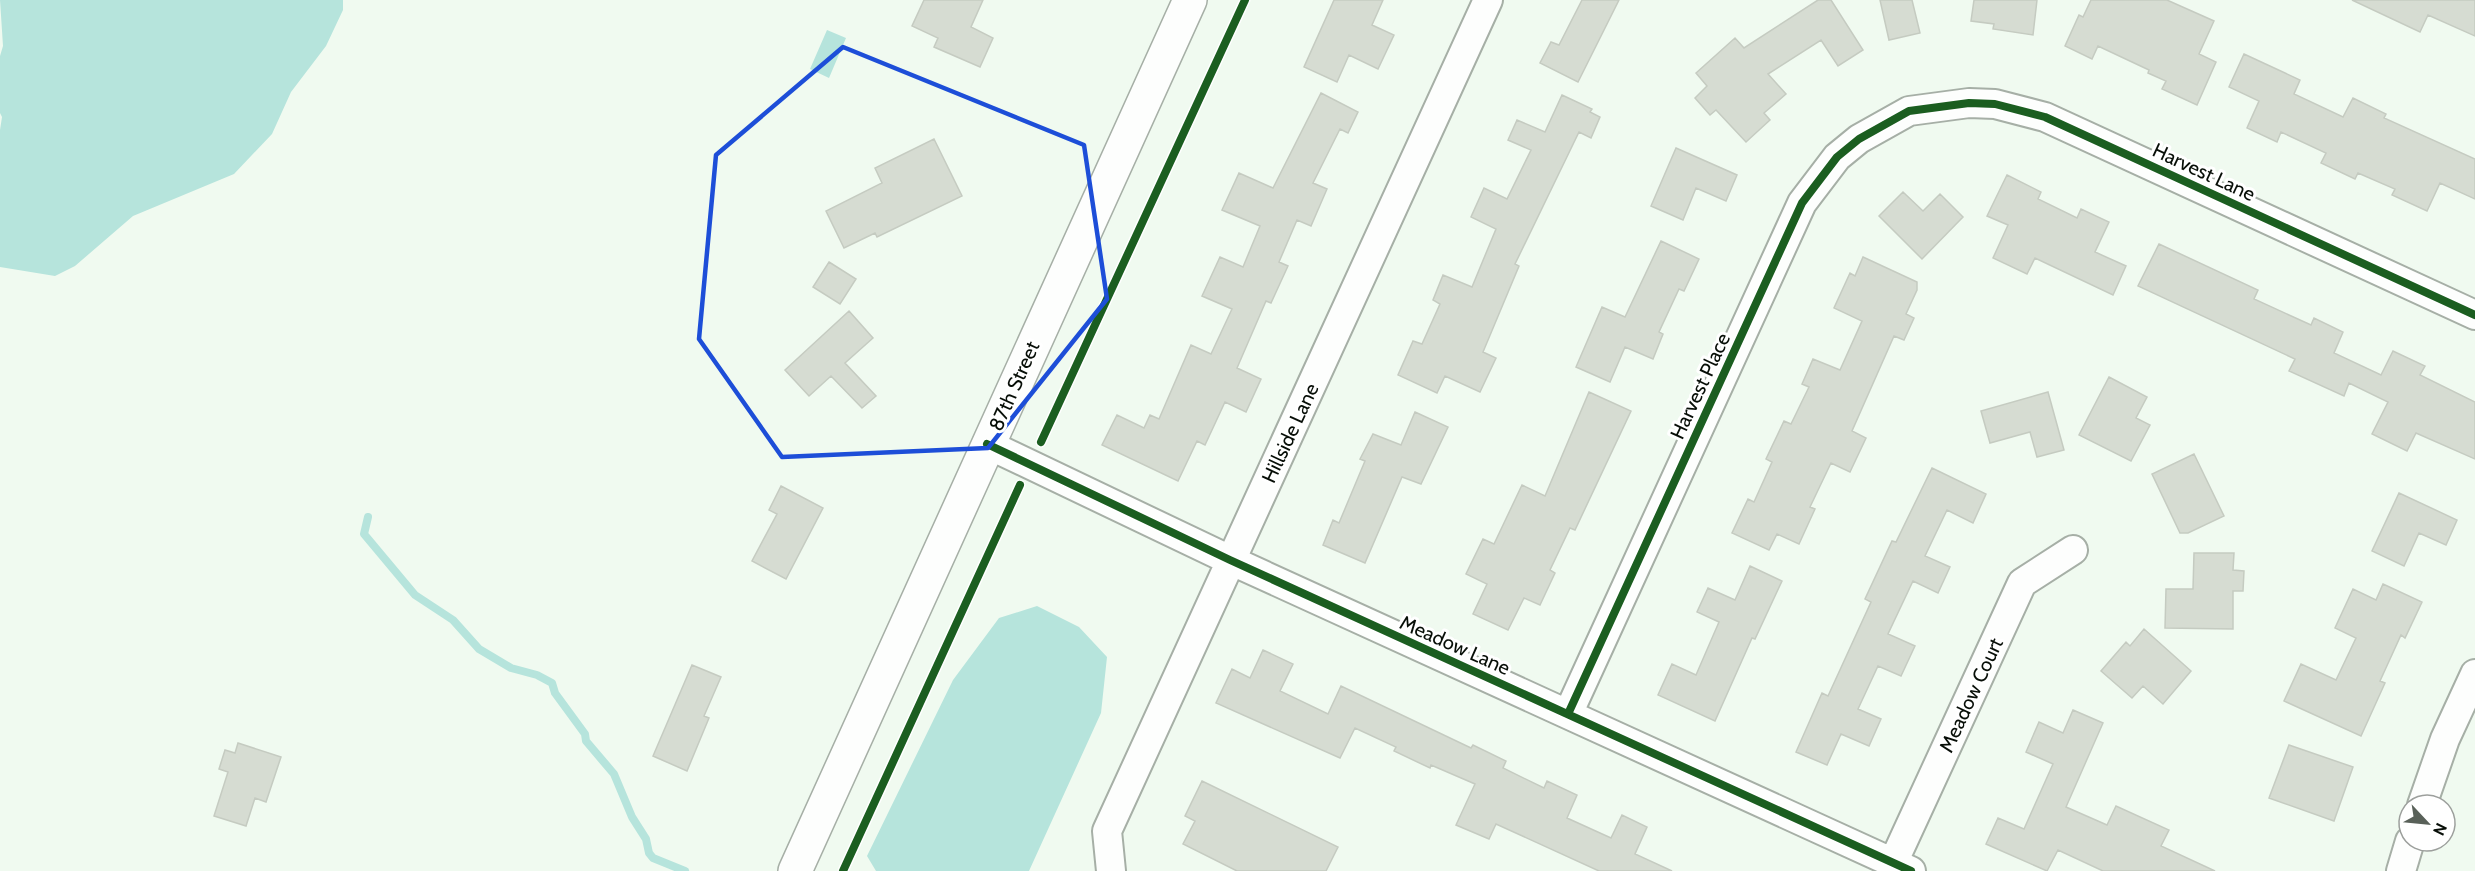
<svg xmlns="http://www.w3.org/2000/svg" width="2475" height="871" font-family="Cabin,sans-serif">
  <rect width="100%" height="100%" fill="#f0faf0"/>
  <path fill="#b6e4dc" d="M 0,0 L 343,0 L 343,10 L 326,46 L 291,92 L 272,134 L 234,174 L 133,216 L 75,266 L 55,276 L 0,267 L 0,130 L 2,117 L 0,113 L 0,56 L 3,46 Z
    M 827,30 L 846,38 L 829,78 L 810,69 Z
    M 1037,606 L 1079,627 L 1107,657 L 1101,713 L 1029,871 L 876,871 L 867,856 L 953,680 L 999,618 Z"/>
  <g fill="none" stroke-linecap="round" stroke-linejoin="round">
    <path stroke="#b6e4dc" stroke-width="8" d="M 368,517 L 364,534 L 415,595 L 453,620 L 479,649 L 511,668 L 537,675 L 552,683 L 555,693 L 585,734 L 586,741 L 614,774 L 632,817 L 646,839 L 649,853 L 653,858 L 685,871"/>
  </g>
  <path fill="#d6dcd2" stroke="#c5cbc1" stroke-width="1.5" d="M 924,0 L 983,0 L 971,27 L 993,38 L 980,67 L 934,47 L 938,38 L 912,26 Z
    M 1334,0 L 1383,0 L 1372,25 L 1394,35 L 1378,69 L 1349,55 L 1337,82 L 1304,67 Z
    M 1582,0 L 1619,0 L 1578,82 L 1540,63 L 1551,42 L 1559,45 Z
    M 1818,0 L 1831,0 L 1863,50 L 1838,66 L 1821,40 L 1768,74 L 1786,94 L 1764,113 L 1770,120 L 1746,142 L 1716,110 L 1710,115 L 1695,98 L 1707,86 L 1696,73 L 1735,38 L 1744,48 Z
    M 1880,0 L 1912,0 L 1920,33 L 1889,40 Z
    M 1974,0 L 2037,0 L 2033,35 L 1993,29 L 1994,24 L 1971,21 Z
    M 2091,0 L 2167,0 L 2214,21 L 2199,54 L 2216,62 L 2197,105 L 2162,89 L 2166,81 L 2148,73 L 2149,70 L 2098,46 L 2092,59 L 2065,46 L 2079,15 L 2083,17 Z
    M 2352,0 L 2475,0 L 2475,36 L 2428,15 L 2420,32 Z
    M 2244,54 L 2300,80 L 2294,94 L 2343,117 L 2353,98 L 2386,114 L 2384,118 L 2475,159 L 2475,199 L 2440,183 L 2427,211 L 2392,195 L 2395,189 L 2358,173 L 2355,179 L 2321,163 L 2326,153 L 2281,132 L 2277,142 L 2247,128 L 2259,101 L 2229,87 Z
    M 1321,93 L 1358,112 L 1348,133 L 1340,129 L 1313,183 L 1327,189 L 1311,226 L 1297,220 L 1279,262 L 1288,266 L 1271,303 L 1266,301 L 1237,368 L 1261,379 L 1246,412 L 1225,402 L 1205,445 L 1197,441 L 1178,481 L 1102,445 L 1117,415 L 1144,428 L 1150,415 L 1159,419 L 1191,345 L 1211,354 L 1232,309 L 1202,296 L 1220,257 L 1243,267 L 1260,226 L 1222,210 L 1239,173 L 1273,188 Z
    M 1562,95 L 1592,109 L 1590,112 L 1600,117 L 1591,138 L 1579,132 L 1515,264 L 1519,266 L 1483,352 L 1496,358 L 1480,392 L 1445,376 L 1437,393 L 1398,375 L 1413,341 L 1422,344 L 1440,304 L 1433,300 L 1443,275 L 1472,287 L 1496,229 L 1471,217 L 1484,188 L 1507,199 L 1531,150 L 1508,140 L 1517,120 L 1545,132 Z
    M 934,139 L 962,196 L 877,237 L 875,233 L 844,248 L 826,211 L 882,183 L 875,168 Z
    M 1676,148 L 1737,175 L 1726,201 L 1696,188 L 1683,220 L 1651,206 Z
    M 2007,175 L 2041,192 L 2038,199 L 2077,218 L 2081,209 L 2109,222 L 2095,252 L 2126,266 L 2113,295 L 2035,258 L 2027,274 L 1993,258 L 2008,225 L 1987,216 Z
    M 1903,192 L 1923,211 L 1940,194 L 1963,217 L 1922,259 L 1879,216 Z
    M 1661,241 L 1699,259 L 1684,291 L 1679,289 L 1659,332 L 1663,334 L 1653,359 L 1625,347 L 1610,382 L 1576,367 L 1602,307 L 1625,317 Z
    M 2159,244 L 2258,290 L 2254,299 L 2311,325 L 2314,318 L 2343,332 L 2334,353 L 2381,375 L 2393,351 L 2425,366 L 2420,375 L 2475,402 L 2475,459 L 2416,433 L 2407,451 L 2372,434 L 2388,402 L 2349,383 L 2344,396 L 2289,371 L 2295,359 L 2138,286 Z
    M 1863,257 L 1917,282 L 1917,290 L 1906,314 L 1914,318 L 1904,340 L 1894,336 L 1852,431 L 1866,438 L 1850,472 L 1831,463 L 1810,507 L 1815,509 L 1799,544 L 1777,534 L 1769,550 L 1732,533 L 1748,499 L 1754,502 L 1772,462 L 1766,459 L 1784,421 L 1791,424 L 1809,387 L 1802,384 L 1813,359 L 1840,370 L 1862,321 L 1834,308 L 1850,273 L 1855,276 Z
    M 829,262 L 856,279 L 840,304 L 813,287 Z
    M 849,311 L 873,338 L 845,363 L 876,396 L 862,408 L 831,376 L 809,396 L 785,370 Z
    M 2109,377 L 2147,397 L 2136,418 L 2150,425 L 2131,461 L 2079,435 Z
    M 1589,392 L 1631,411 L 1575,530 L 1570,528 L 1550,570 L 1555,573 L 1540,605 L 1524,598 L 1508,630 L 1473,614 L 1487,584 L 1466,574 L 1483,539 L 1494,544 L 1522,485 L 1545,496 Z
    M 2048,392 L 2064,450 L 2037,457 L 2030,432 L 1990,443 L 1981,411 Z
    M 1415,412 L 1448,427 L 1421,484 L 1402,477 L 1365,563 L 1323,545 L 1333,520 L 1339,523 L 1365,461 L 1360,459 L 1373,434 L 1401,445 Z
    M 2194,454 L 2224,516 L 2188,533 L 2180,533 L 2152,474 Z
    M 1932,468 L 1986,494 L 1973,523 L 1947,510 L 1925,556 L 1950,567 L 1938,593 L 1913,581 L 1888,634 L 1915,646 L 1901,676 L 1878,666 L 1858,709 L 1881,719 L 1869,746 L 1841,734 L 1827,765 L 1796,752 L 1822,693 L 1828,696 L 1871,602 L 1865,599 L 1892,541 L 1896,542 Z
    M 781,486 L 823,508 L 786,579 L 752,561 L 777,514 L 769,510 Z
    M 2399,493 L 2457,520 L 2446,545 L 2419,533 L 2404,566 L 2372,551 Z
    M 2194,553 L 2234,553 L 2233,570 L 2244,571 L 2243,591 L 2233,591 L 2233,629 L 2165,628 L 2166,589 L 2193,589 Z
    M 1750,566 L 1782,581 L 1755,639 L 1752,638 L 1715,721 L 1658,695 L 1672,664 L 1696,675 L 1719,622 L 1697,612 L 1708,588 L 1735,600 Z
    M 2383,584 L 2422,602 L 2405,638 L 2401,635 L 2380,681 L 2385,683 L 2361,736 L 2284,701 L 2301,664 L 2336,680 L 2356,638 L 2335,628 L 2353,589 L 2376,600 Z
    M 2144,629 L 2191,671 L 2163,704 L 2143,686 L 2132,698 L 2101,671 L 2126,642 L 2130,646 Z
    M 1263,650 L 1293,664 L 1280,691 L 1328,714 L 1341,686 L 1471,748 L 1473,745 L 1506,761 L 1503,768 L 1544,788 L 1547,781 L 1577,795 L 1567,818 L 1611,838 L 1622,815 L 1647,827 L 1635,854 L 1672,871 L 1599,871 L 1496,824 L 1489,839 L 1456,825 L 1475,784 L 1431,765 L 1430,768 L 1394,751 L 1396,747 L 1355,728 L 1340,758 L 1216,703 L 1232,669 L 1250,678 Z
    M 692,665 L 721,677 L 704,716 L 709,718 L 687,771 L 653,756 Z
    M 2073,710 L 2103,723 L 2066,807 L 2107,825 L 2116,806 L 2169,830 L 2161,846 L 2215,871 L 2103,871 L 2058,850 L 2047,871 L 1986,844 L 1998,818 L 2024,829 L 2053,764 L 2026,752 L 2039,722 L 2063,733 Z
    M 238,743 L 281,757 L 266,802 L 255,798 L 246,826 L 214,816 L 228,772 L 219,769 L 225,750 L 235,753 Z
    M 2289,745 L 2353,767 L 2334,821 L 2269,798 Z
    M 1202,781 L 1338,847 L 1326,871 L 1237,871 L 1183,844 L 1195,821 L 1185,816 Z"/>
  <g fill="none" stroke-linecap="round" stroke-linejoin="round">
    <defs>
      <path id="street" d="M 987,444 L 1230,560 L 1911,871
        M 1568,714 L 1802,203 L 1837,157 L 1859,139 L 1909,111 L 1969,103 L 1995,104 L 2045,117 L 2475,315
        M 2422,805 L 2445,739 L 2475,674
        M 1893,863 L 2022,583 L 2073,550
        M 1111,871 L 1107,831 L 1488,0
        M 2401,871 L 2410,841"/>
      <path id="secondary" d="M 795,871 L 1190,0"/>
    </defs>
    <use href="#street" stroke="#a6afa6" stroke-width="32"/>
    <use href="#secondary" stroke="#a6afa6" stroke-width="36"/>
    <use href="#street" stroke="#fdfefd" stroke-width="28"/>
    <use href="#secondary" stroke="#fdfefd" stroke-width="33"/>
    <defs>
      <path id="cycleway" d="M 1041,442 L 1245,0
        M 987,444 L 1230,560 L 1911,871
        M 1568,714 L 1802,203 L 1837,157 L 1859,139 L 1909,111 L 1969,103 L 1995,104 L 2045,117 L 2475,315
        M 843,871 L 1020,485"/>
    </defs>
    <use href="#cycleway" stroke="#fff" stroke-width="11"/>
    <use href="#cycleway" stroke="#1b5e20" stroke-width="8"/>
  </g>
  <path fill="none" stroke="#1d4ed8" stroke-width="4.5" stroke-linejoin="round" d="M 843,47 L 1084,145 L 1107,299 L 988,448 L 782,457 L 699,339 L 716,155 Z"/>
  <g text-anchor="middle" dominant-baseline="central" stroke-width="6" stroke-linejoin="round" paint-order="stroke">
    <g font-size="20" fill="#070e07" stroke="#fff">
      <text transform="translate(2204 172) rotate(25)">Harvest Lane</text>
      <text transform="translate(1014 386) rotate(-66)">87th Street</text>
      <text transform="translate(1700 386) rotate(-65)">Harvest Place</text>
      <text transform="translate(1290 433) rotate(-65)">Hillside Lane</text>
      <text transform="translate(1455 645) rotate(24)">Meadow Lane</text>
      <text transform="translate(1971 695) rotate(-65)">Meadow Court</text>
    </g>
  </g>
  <g transform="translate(2427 823) rotate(116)"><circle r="28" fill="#ffffff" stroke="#9c9f9c" stroke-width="1.5"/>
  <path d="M0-4.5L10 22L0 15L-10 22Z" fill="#596159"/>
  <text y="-9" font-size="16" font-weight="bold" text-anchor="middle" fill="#070e07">N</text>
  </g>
</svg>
